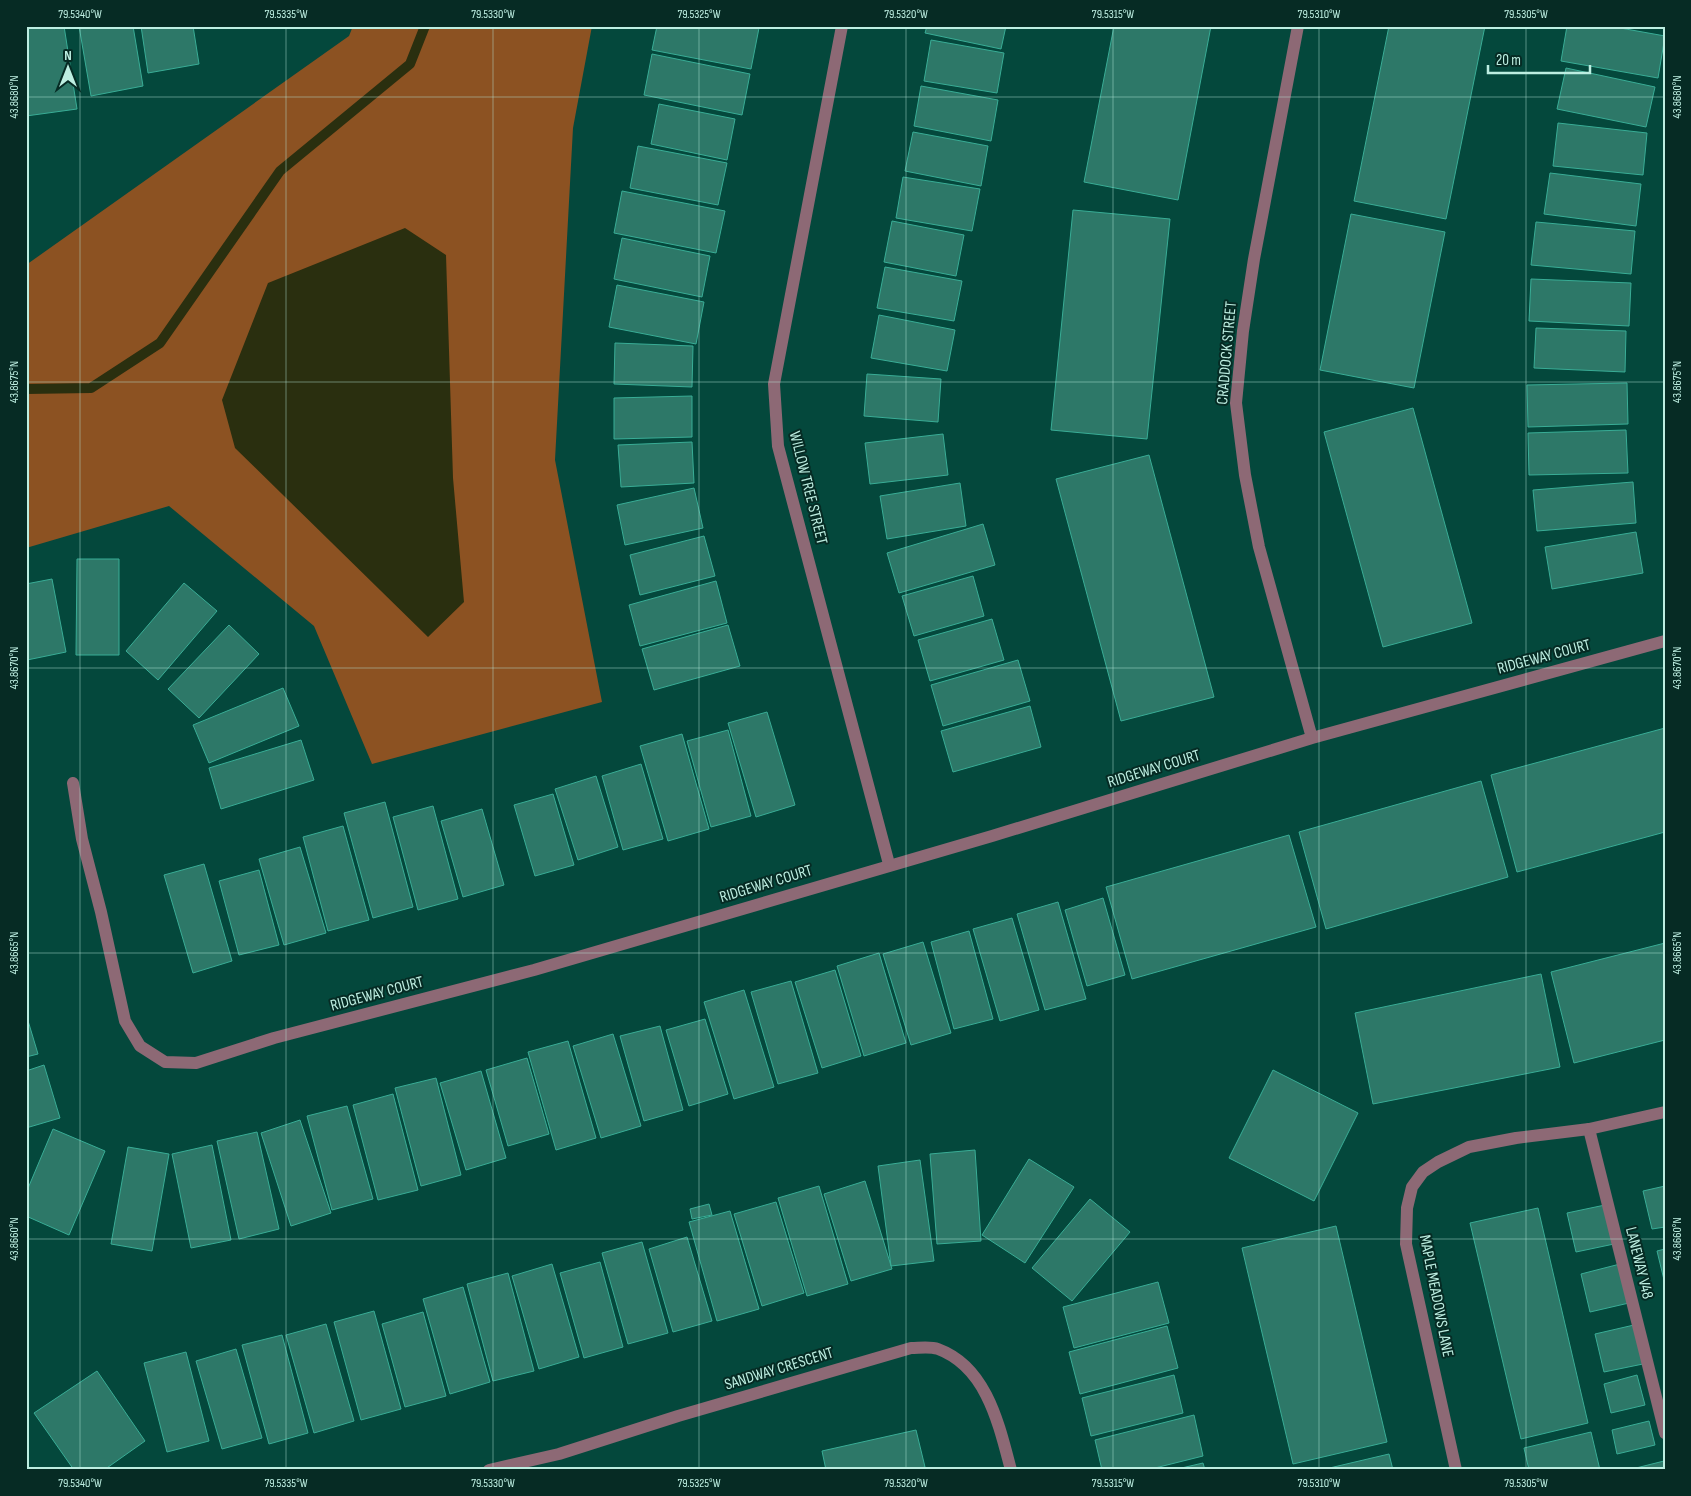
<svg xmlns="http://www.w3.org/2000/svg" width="1691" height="1496" font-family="'Sofia Sans Condensed',sans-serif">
  <rect width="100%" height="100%" fill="#04483c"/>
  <path fill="#8c5222" d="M 353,26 L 592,26 L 573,128 L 555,460 L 602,702 L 372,764 L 314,626 L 169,506 L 26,548 L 26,265 L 349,36 Z"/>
  <path fill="#2a2f0f" d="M 405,228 L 446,255 L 453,478 L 464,602 L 428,637 L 235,448 L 222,400 L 268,283 Z"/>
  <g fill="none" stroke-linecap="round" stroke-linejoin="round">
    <path stroke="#2a2f0f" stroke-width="10" d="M 26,389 L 91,388 L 160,343 L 280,171 L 410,64 L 425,26"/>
  </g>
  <path fill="#2d7868" stroke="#39ad96" d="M 64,26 L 77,109 L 26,116 L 26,27 Z
    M 79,26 L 133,26 L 143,86 L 91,96 Z
    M 141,26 L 193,26 L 199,64 L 148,73 Z
    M 657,26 L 759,28 L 751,69 L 652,50 Z
    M 927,26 L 1006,26 L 1001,49 L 925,33 Z
    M 1114,26 L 1211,26 L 1178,200 L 1084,182 Z
    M 1389,26 L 1485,26 L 1446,219 L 1354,201 Z
    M 1567,26 L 1609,26 L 1665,36 L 1658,78 L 1561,61 Z
    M 931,40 L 1004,53 L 997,93 L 924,81 Z
    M 652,54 L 750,74 L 742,115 L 644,95 Z
    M 1566,68 L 1655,87 L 1646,127 L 1557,109 Z
    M 921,86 L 998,100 L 991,141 L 914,126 Z
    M 659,104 L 735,119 L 727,160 L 651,144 Z
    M 1558,123 L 1647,133 L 1643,175 L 1553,166 Z
    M 913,132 L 988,146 L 981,186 L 905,171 Z
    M 638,146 L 727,163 L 718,205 L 630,188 Z
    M 1550,173 L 1641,184 L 1636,226 L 1544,214 Z
    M 903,177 L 980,189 L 972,231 L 896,218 Z
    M 622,191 L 725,211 L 716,253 L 614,233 Z
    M 1073,210 L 1170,219 L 1147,439 L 1051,430 Z
    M 1351,214 L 1445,232 L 1414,388 L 1320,370 Z
    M 892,221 L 964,235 L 956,276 L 884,262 Z
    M 1536,222 L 1635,231 L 1631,274 L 1531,265 Z
    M 622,238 L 710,256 L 702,297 L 614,279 Z
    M 885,267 L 962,281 L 954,321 L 877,308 Z
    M 1531,279 L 1631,283 L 1629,326 L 1529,321 Z
    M 617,285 L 704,302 L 696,344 L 609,327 Z
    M 879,315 L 955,330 L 947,371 L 871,358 Z
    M 1536,328 L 1626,331 L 1625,372 L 1534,368 Z
    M 615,343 L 693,346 L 692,387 L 614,384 Z
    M 867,374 L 941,379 L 938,422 L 864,416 Z
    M 1627,383 L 1628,424 L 1528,427 L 1527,385 Z
    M 692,396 L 692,437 L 614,439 L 614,398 Z
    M 1413,408 L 1472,623 L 1383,647 L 1324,432 Z
    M 1626,430 L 1628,473 L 1529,475 L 1528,433 Z
    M 943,434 L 948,475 L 870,484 L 865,443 Z
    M 692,442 L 694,483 L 621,487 L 618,445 Z
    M 1149,455 L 1214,697 L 1121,721 L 1056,479 Z
    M 1633,482 L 1636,523 L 1537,531 L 1533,490 Z
    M 960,483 L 966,526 L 887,539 L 880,496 Z
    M 694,488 L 703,528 L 625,545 L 617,505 Z
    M 983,524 L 995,565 L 899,593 L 887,553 Z
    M 1636,532 L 1643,573 L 1552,589 L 1545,547 Z
    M 704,536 L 715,576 L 640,595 L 630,555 Z
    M 77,559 L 119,559 L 119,655 L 76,655 Z
    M 973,576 L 984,616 L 914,636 L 902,596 Z
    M 52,579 L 66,652 L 27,660 L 26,584 Z
    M 716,581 L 727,623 L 640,646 L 629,605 Z
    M 184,583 L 217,611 L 158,680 L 126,651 Z
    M 992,619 L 1004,660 L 930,681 L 918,640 Z
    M 229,625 L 259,654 L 199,718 L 168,689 Z
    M 728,625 L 740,666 L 654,690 L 642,649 Z
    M 1018,660 L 1030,701 L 943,726 L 931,685 Z
    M 283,688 L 299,726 L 209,763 L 193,725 Z
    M 1030,706 L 1041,747 L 953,772 L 941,731 Z
    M 767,712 L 795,805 L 756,817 L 728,723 Z
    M 1665,728 L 1665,832 L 1517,872 L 1491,775 Z
    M 728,730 L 751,816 L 711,827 L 687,741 Z
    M 682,734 L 709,829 L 668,841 L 640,746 Z
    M 301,740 L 314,780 L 221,809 L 209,768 Z
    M 641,764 L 663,839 L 623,850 L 602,776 Z
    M 596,776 L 618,847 L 578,860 L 555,789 Z
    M 1481,781 L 1508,877 L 1326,929 L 1299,832 Z
    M 553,794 L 574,865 L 535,876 L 514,805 Z
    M 385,802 L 413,907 L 373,918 L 344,813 Z
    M 433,806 L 458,899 L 418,910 L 393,817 Z
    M 482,809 L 504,885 L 463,897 L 441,821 Z
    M 343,826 L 369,920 L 328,931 L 303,837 Z
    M 1289,835 L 1316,927 L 1132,979 L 1106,887 Z
    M 300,847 L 326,933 L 284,945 L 259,859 Z
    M 204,864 L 232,961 L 193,973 L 164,875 Z
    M 259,870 L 279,945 L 239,955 L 219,881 Z
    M 1103,898 L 1125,975 L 1087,986 L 1065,910 Z
    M 1058,902 L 1086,999 L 1045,1010 L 1017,914 Z
    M 1012,918 L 1039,1010 L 1000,1021 L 973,929 Z
    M 969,931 L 993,1019 L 954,1029 L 931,942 Z
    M 923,942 L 951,1033 L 911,1045 L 883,954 Z
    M 1665,943 L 1665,1040 L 1574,1063 L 1551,972 Z
    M 879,953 L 906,1043 L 864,1056 L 837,966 Z
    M 835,970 L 861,1056 L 822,1068 L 795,982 Z
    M 1541,974 L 1560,1067 L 1373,1104 L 1355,1013 Z
    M 791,981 L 818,1073 L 778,1084 L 751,992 Z
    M 744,990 L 774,1087 L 734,1099 L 704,1002 Z
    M 26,1014 L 38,1054 L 26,1057 Z
    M 705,1019 L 728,1094 L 689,1106 L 666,1030 Z
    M 660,1026 L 683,1110 L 644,1121 L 620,1036 Z
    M 613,1034 L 641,1126 L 601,1138 L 573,1046 Z
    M 568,1041 L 596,1138 L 556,1150 L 528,1052 Z
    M 527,1058 L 549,1134 L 508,1146 L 486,1070 Z
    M 44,1065 L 60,1118 L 26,1128 L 26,1071 Z
    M 1273,1070 L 1358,1113 L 1314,1201 L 1229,1158 Z
    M 481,1071 L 506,1158 L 466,1170 L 440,1083 Z
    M 436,1078 L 461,1175 L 421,1186 L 395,1088 Z
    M 393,1094 L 418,1190 L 378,1200 L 353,1105 Z
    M 347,1106 L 373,1199 L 332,1210 L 307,1116 Z
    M 300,1120 L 331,1213 L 291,1226 L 261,1133 Z
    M 53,1129 L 105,1151 L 69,1235 L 26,1216 L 26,1193 Z
    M 257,1132 L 279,1229 L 239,1239 L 217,1141 Z
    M 212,1145 L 231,1240 L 191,1248 L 172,1154 Z
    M 128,1147 L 169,1154 L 152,1251 L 111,1244 Z
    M 975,1150 L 981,1241 L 937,1244 L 930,1154 Z
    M 1029,1159 L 1074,1187 L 1025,1263 L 982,1235 Z
    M 920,1160 L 934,1261 L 891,1266 L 878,1166 Z
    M 865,1181 L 892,1269 L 851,1281 L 824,1194 Z
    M 819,1186 L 848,1284 L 807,1296 L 778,1198 Z
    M 1665,1186 L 1665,1227 L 1652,1229 L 1643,1191 Z
    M 1090,1199 L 1130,1232 L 1072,1301 L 1032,1268 Z
    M 776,1202 L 804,1293 L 762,1306 L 734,1214 Z
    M 709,1204 L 712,1215 L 692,1219 L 690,1209 Z
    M 1605,1205 L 1614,1244 L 1576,1252 L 1567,1213 Z
    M 1538,1208 L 1588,1423 L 1521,1439 L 1470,1223 Z
    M 730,1211 L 759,1309 L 717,1321 L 689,1222 Z
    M 1336,1226 L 1387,1442 L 1293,1464 L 1242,1248 Z
    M 687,1237 L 712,1321 L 673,1332 L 649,1249 Z
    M 642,1242 L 668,1333 L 628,1344 L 602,1253 Z
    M 1665,1249 L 1665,1284 L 1657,1251 Z
    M 600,1262 L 623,1347 L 584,1358 L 560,1273 Z
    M 552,1264 L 579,1357 L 539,1369 L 512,1276 Z
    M 1620,1264 L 1629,1303 L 1590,1312 L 1581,1274 Z
    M 508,1273 L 534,1371 L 493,1381 L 467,1284 Z
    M 1158,1282 L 1169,1323 L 1074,1348 L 1063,1307 Z
    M 463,1287 L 490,1382 L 450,1394 L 423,1299 Z
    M 374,1311 L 401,1409 L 361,1420 L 334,1322 Z
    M 423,1312 L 446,1396 L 405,1407 L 382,1324 Z
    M 326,1324 L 354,1421 L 314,1433 L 286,1335 Z
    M 1634,1325 L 1643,1364 L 1604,1372 L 1595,1334 Z
    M 1167,1326 L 1178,1368 L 1080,1394 L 1069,1352 Z
    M 282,1335 L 308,1433 L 269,1444 L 242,1345 Z
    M 236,1349 L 262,1438 L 222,1449 L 196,1361 Z
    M 186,1352 L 209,1441 L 167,1452 L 144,1363 Z
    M 97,1371 L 145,1441 L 104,1470 L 74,1470 L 34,1413 Z
    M 1174,1375 L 1183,1413 L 1091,1436 L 1082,1398 Z
    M 1637,1375 L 1645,1405 L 1611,1413 L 1604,1384 Z
    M 1194,1415 L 1203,1456 L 1147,1470 L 1102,1470 L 1095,1440 Z
    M 1649,1421 L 1655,1445 L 1617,1454 L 1612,1430 Z
    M 916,1430 L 925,1467 L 913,1470 L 826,1470 L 822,1451 Z
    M 1591,1432 L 1600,1470 L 1529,1470 L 1524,1448 Z
    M 1389,1454 L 1393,1470 L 1321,1470 Z
    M 1664,1461 L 1665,1470 L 1628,1470 Z
    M 1203,1463 L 1205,1470 L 1173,1470 Z"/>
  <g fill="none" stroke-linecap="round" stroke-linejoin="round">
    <path stroke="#8d6975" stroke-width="12" d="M 1589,1129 L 1665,1433"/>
    <path stroke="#8d6975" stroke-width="12" d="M 842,26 L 774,384 L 778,446 L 889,864
      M 1298,26 L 1254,259 L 1243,331 L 1236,403 L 1245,475 L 1259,547 L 1312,738
      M 73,783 L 82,839 L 101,912 L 125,1021 L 140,1046 L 165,1062 L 196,1063 L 274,1038 L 534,970 L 992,836 L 1312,738 L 1665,641
      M 489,1470 L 559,1454 L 678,1416 L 911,1348 C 919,1348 930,1346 938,1349 C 987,1367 999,1425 1011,1470
      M 1456,1470 L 1406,1244 L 1407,1208 L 1412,1187 L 1423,1172 L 1438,1162 L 1469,1147 L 1516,1138 L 1589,1129 L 1665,1112"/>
  </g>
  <path fill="none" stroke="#bdeee1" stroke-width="1" stroke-opacity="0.45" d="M 80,26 L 80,1470M 286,26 L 286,1470M 493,26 L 493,1470M 699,26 L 699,1470M 906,26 L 906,1470M 1113,26 L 1113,1470M 1319,26 L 1319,1470M 1526,26 L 1526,1470M 26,97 L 1665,97M 26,382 L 1665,382M 26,668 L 1665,668M 26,953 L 1665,953M 26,1239 L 1665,1239"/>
  <g text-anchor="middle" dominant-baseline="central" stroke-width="4" stroke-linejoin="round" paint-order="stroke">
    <g font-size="16" fill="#bdeee1" stroke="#062b24">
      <text transform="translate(1227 353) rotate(-85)">CRADDOCK STREET</text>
      <text transform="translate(808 488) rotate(76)">WILLOW TREE STREET</text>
      <text transform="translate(1544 657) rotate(-15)">RIDGEWAY COURT</text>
      <text transform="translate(1154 769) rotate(-17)">RIDGEWAY COURT</text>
      <text transform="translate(766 884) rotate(-17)">RIDGEWAY COURT</text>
      <text transform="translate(377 994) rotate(-15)">RIDGEWAY COURT</text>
      <text transform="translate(1639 1263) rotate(76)">LANEWAY V48</text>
      <text transform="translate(1436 1296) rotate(79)">MAPLE MEADOWS LANE</text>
      <text transform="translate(779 1369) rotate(-17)">SANDWAY CRESCENT</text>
    </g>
  </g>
  <rect width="1691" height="1496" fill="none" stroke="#062b24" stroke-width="55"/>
  <g transform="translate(68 68)" stroke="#062b24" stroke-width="4" paint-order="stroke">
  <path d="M0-4L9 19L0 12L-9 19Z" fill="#bdeee1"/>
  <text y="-8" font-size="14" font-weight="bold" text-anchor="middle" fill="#bdeee1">N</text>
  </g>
  <path d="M1488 65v8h102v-8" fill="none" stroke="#bdeee1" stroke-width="2.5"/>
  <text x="1496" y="65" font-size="15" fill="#bdeee1" stroke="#062b24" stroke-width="4" paint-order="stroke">20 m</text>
  <rect x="28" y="28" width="1636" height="1440" fill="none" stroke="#bdeee1" stroke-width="2"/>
  <g font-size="12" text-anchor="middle" fill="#bdeee1">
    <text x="80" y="18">79.5340°W</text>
    <text x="286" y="18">79.5335°W</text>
    <text x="493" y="18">79.5330°W</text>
    <text x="699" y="18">79.5325°W</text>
    <text x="906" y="18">79.5320°W</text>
    <text x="1113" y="18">79.5315°W</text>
    <text x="1319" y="18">79.5310°W</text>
    <text x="1526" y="18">79.5305°W</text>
    <text transform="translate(14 97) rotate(-90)" y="4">43.8680°N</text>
    <text transform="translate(1677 97) rotate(-90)" y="4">43.8680°N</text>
    <text transform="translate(14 382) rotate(-90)" y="4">43.8675°N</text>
    <text transform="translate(1677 382) rotate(-90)" y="4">43.8675°N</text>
    <text transform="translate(14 668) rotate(-90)" y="4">43.8670°N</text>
    <text transform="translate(1677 668) rotate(-90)" y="4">43.8670°N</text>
    <text transform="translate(14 953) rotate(-90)" y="4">43.8665°N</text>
    <text transform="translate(1677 953) rotate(-90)" y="4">43.8665°N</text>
    <text transform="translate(14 1239) rotate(-90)" y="4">43.8660°N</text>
    <text transform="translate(1677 1239) rotate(-90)" y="4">43.8660°N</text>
    <text x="80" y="1487">79.5340°W</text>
    <text x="286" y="1487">79.5335°W</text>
    <text x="493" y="1487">79.5330°W</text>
    <text x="699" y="1487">79.5325°W</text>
    <text x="906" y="1487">79.5320°W</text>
    <text x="1113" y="1487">79.5315°W</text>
    <text x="1319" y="1487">79.5310°W</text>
    <text x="1526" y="1487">79.5305°W</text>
  </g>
</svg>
